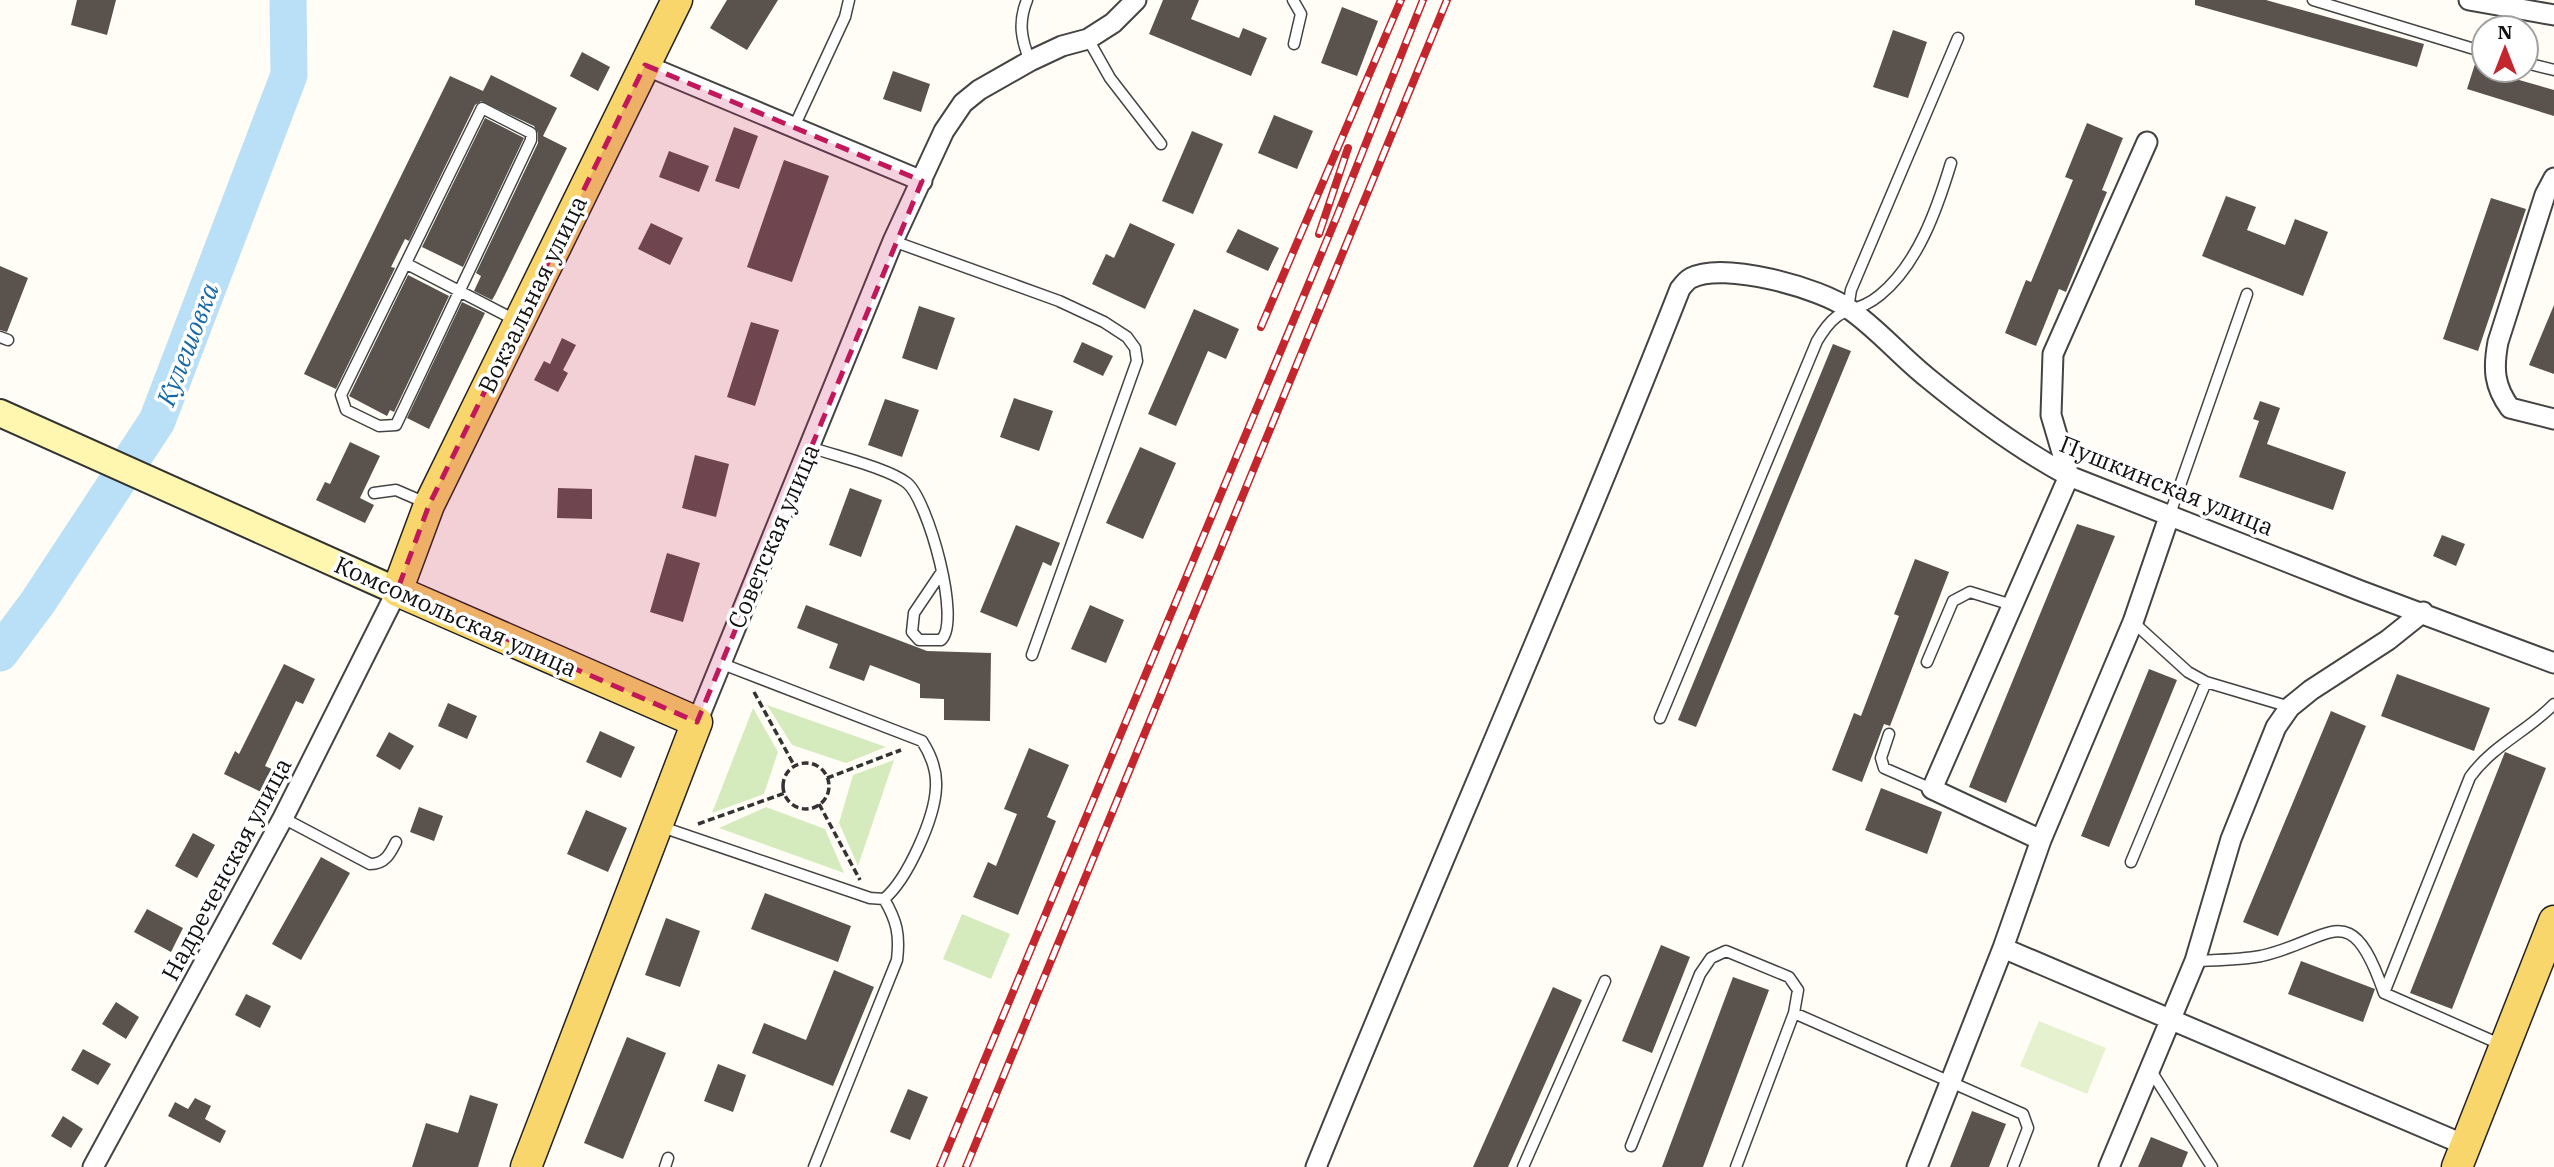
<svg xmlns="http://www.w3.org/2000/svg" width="2554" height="1167" font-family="'IBM Plex Serif',serif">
  <rect width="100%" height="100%" fill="#fffdf5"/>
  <path fill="#d5ebbd" d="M 767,705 L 886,747 L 846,763 L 792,745 Z
    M 753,708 L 778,752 L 764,794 L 712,813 Z
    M 894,760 L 858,866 L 839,823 L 853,775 Z
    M 766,807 L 825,829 L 844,873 L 719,828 Z
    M 962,914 L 1010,934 L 991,979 L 943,959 Z"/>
  <path fill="#e6f2cf" d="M 2039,1021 L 2106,1048 L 2087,1094 L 2020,1066 Z"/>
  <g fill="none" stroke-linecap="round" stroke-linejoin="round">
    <path stroke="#b9e0f7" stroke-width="37" d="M 0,653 L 38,602 L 157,421 L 289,75 L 288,0"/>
  </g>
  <path fill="#5a524d" d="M 77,0 L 116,0 L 107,35 L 71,25 Z
    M 727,0 L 778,0 L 747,50 L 710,28 Z
    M 1163,0 L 1199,0 L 1191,19 L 1239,38 L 1243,28 L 1267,38 L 1251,76 L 1149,34 Z
    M 2195,0 L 2266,0 L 2424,44 L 2417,67 L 2195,5 Z
    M 1342,7 L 1378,21 L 1357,76 L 1321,63 Z
    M 1893,30 L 1927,42 L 1908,98 L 1873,87 Z
    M 582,52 L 610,67 L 598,91 L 570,76 Z
    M 2475,64 L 2484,70 L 2554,90 L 2554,116 L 2467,89 Z
    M 893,71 L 930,84 L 921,112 L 883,99 Z
    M 491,75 L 557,108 L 543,136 L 567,148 L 495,295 L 492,300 L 474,291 L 481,276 L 476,273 L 538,143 L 538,133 L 534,126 L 481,101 L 475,105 L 409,241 L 405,239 L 391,267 L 395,268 L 336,389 L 304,374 L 450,76 L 483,91 Z
    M 1274,115 L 1313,131 L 1297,169 L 1258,153 Z
    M 485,118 L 524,138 L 463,267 L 422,247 Z
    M 2087,123 L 2123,138 L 2102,190 L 2107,192 L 2066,292 L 2059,289 L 2036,346 L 2005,333 L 2026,280 L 2031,282 L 2073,180 L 2065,177 Z
    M 734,127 L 758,136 L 739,189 L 715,181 Z
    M 1192,131 L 1223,144 L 1193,214 L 1162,201 Z
    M 669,151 L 709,166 L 699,192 L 659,177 Z
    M 784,160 L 829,176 L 792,282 L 747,267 Z
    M 2226,196 L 2256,207 L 2247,230 L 2285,245 L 2295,219 L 2328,232 L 2303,296 L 2202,256 Z
    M 2491,198 L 2526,209 L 2478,351 L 2443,339 Z
    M 651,223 L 683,238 L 670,265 L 638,249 Z
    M 1130,223 L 1175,244 L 1145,309 L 1092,284 L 1106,254 L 1114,258 Z
    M 1238,229 L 1279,248 L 1268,271 L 1226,252 Z
    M 0,266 L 28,278 L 7,332 L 0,330 Z
    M 408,275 L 449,296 L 394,412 L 390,410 L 387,416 L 349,396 Z
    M 462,302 L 485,313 L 429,429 L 407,418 Z
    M 2554,305 L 2554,374 L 2529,365 Z
    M 919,306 L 955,318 L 937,370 L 902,358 Z
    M 1194,309 L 1239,329 L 1226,359 L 1208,351 L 1176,426 L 1148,414 Z
    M 751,322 L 779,330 L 755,406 L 727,397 Z
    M 562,338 L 576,345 L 563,370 L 568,373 L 558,392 L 534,380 L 544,361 L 550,364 Z
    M 1082,342 L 1113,356 L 1103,376 L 1073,362 Z
    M 1833,344 L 1851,351 L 1696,727 L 1678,720 Z
    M 1014,398 L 1053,411 L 1039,451 L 1000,437 Z
    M 885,399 L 919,410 L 902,457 L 868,445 Z
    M 2260,401 L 2280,408 L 2267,444 L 2346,472 L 2333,510 L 2239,477 L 2259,421 L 2253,419 Z
    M 350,442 L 380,456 L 360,498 L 374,505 L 365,523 L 316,500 L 325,482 L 330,484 Z
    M 1140,447 L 1176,463 L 1143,539 L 1106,523 Z
    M 695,455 L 729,464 L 716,517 L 682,508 Z
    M 558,488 L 592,489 L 592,519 L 557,518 Z
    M 850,488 L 882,500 L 861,557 L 829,545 Z
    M 2077,524 L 2115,536 L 2006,803 L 1969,787 Z
    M 1016,525 L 1060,543 L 1051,566 L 1043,562 L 1017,627 L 980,612 Z
    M 2442,535 L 2465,544 L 2456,566 L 2433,556 Z
    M 667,553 L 700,563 L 683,622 L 650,612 Z
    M 1915,559 L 1949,572 L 1890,726 L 1884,724 L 1862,782 L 1832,770 L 1854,713 L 1861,716 L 1899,616 L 1894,614 Z
    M 806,605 L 927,651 L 991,653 L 990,721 L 944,720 L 944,699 L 920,698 L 920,684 L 870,665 L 864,681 L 829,668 L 838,644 L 797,628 Z
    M 1090,605 L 1124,620 L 1106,663 L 1071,649 Z
    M 284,664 L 315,679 L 303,704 L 296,701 L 265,766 L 274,770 L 263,793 L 224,774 L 235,751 L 239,754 Z
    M 2149,669 L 2177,680 L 2109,847 L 2081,836 Z
    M 2397,674 L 2490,708 L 2474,751 L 2381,716 Z
    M 448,703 L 477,716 L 467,739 L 438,726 Z
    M 2331,711 L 2366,726 L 2278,936 L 2243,922 Z
    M 600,731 L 635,747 L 621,778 L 586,762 Z
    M 389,732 L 414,746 L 400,770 L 376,756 Z
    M 1029,748 L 1069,765 L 1047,817 L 1056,821 L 1018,915 L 973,897 L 988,862 L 996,866 L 1017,814 L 1004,809 Z
    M 2505,752 L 2546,768 L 2452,1009 L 2410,993 Z
    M 1881,788 L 1942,812 L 1927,854 L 1865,830 Z
    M 419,807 L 443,816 L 434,841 L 410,832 Z
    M 586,810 L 627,828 L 608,872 L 567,854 Z
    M 193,833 L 215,845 L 197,878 L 175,866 Z
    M 321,857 L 350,873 L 301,960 L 272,944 Z
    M 765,893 L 851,926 L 838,962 L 751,929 Z
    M 147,909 L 183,928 L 171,952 L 134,932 Z
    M 666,918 L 700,931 L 680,987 L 645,975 Z
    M 1661,945 L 1690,957 L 1652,1053 L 1622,1041 Z
    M 2301,961 L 2375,989 L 2363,1022 L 2288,994 Z
    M 834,970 L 874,987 L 833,1086 L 752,1053 L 764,1023 L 806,1040 Z
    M 1733,977 L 1769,990 L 1703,1167 L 1662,1167 Z
    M 1553,987 L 1582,1000 L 1508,1167 L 1473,1167 Z
    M 246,994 L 271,1006 L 260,1028 L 235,1015 Z
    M 116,1002 L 139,1017 L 126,1039 L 102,1024 Z
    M 627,1037 L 666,1053 L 623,1159 L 584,1143 Z
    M 83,1049 L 111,1064 L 98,1085 L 71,1070 Z
    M 718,1064 L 746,1075 L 733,1112 L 704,1101 Z
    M 908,1089 L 928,1097 L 910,1140 L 890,1132 Z
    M 470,1095 L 498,1104 L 478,1167 L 412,1167 L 426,1123 L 458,1133 Z
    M 195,1098 L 211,1106 L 205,1119 L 226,1131 L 220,1143 L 168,1116 L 175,1102 L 188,1109 Z
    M 1972,1111 L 2006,1124 L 1989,1167 L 1950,1167 Z
    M 63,1116 L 83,1129 L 71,1148 L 51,1136 Z
    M 2151,1137 L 2188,1152 L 2182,1167 L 2138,1167 Z"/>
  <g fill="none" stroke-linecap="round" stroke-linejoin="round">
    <defs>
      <path id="service" d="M 1027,0 C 1018,22 1021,39 1030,61
        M 1293,0 L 1301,14 L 1294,44
        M 2313,0 L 2484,52
        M 1088,39 L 1110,78 L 1161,144
        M 2526,63 L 2554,70
        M 482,108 L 531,133 L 531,140 L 396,425 L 379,426 L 346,410 L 341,395 Z
        M 793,129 L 845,17 L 849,0
        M 893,241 L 1059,301 L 1104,322 L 1127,337 L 1135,348 L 1137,361 L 1032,655
        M 407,264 L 515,320
        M 1848,308 L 1851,290 L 1958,38
        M 0,337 L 8,340
        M 810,447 C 835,456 888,468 907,483 C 928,500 962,622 941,640 L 919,640 L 912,632 L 914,613 L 941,573
        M 374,493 L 396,490 L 426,503
        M 2170,514 L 2247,294
        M 2133,622 L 2188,672 L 2206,682 L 2290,707
        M 1927,662 L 1953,601 L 1970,592 L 2012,605
        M 1660,718 L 1817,341 C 1842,299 1852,318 1880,295 C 1918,264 1937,209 1951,163
        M 1889,734 L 1881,758 L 1884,768 L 1932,789
        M 283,818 L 370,864 C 385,864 390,854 396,842
        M 659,826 L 870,898 L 884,899 C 907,880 935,818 936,787 C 937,770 931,755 922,741 L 720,663
        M 2131,862 L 2206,682
        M 2195,961 C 2217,960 2240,960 2261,956 C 2332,940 2350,894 2384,993
        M 2502,1045 L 2384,993 L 2470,777 C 2493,745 2528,731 2554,704
        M 2151,1071 L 2212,1167
        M 1631,1146 L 1700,974 L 1711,958 L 1726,951 L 1789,977 L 1798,990 L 1794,1013 L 2023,1114 L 2028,1128 L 2013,1167
        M 665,1167 L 668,1158
        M 814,1167 L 897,960 C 900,935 897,921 884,899
        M 1523,1167 L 1605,981
        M 1736,1167 L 1794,1013"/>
      <path id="minor" d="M 2469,0 L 2554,15
        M 645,65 L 922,181
        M 2147,142 L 2053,354 L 2051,415 L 2069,476 L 1932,789 L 2041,840 L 2003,948 L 2465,1145
        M 2554,178 L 2545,195 L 2498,342 C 2493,369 2494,386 2510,408 L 2554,419
        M 697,722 L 893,241 L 944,131 L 963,103 L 979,90 L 1030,61 L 1062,46 L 1088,39 L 1113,23 L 1136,0
        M 2041,840 L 2133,622 L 2170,514
        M 93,1167 L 283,818 L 397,591
        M 1316,1167 C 1435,873 1564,584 1680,289 C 1683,285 1687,280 1691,278 C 1723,261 1821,288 1849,309 C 1878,329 1901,357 1929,379 C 1973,415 2019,449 2069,476 L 2361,591 L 2554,663
        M 1917,1167 L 2003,948
        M 2109,1167 L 2195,961 L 2231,839 L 2276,727 L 2290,707 L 2311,690 L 2388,640 L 2423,612"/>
      <path id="secondary" d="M 0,413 L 397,591"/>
      <path id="primary" d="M 526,1167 L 697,722 L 397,591 L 429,505 L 677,0
        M 2457,1167 L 2554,921"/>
    </defs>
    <use href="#service" stroke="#444" stroke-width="13"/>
    <use href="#minor" stroke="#444" stroke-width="23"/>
    <use href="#secondary" stroke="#333" stroke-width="30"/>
    <use href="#primary" stroke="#222" stroke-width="33"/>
    <path stroke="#333" stroke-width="3.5" stroke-dasharray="7 3.5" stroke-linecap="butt" d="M 754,692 L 795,767
      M783 786a23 23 0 1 1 46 0a23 23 0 1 1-46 0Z
      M 827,778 L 901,750
      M 819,804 L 860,880
      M 698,824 L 785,793"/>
    <use href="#service" stroke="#fff" stroke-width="10"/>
    <use href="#minor" stroke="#fff" stroke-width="19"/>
    <use href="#secondary" stroke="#fff6b0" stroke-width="26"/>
    <use href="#primary" stroke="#f9d66b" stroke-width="30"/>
    <defs>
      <path id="rail" d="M 1319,234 L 1348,148
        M 1261,327 L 1401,0
        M 940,1167 L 1337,216 L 1423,0
        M 966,1167 L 1447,0"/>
    </defs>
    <use href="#rail" stroke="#c4262e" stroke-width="8"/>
    <use href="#rail" stroke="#fff" stroke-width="5" stroke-dasharray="16" stroke-linecap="butt"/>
  </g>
  <path fill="#c2185b" fill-opacity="0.2" stroke="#c2185b" stroke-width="5" stroke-dasharray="14 9" stroke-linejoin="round" d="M 645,65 L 922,181 L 697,722 L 397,591 L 429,505 Z"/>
  <g text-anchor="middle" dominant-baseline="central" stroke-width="7" stroke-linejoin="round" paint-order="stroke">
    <g font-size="24" fill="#111" stroke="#fff">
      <text transform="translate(532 294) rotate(-64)">Вокзальная улица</text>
      <text transform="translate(2167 485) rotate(22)">Пушкинская улица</text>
      <text transform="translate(773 536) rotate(-67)">Советская улица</text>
      <text transform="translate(456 616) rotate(24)">Комсомольская улица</text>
      <text transform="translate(226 869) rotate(-62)">Надреченская улица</text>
    </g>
    <g font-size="26" font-style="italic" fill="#1768a6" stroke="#fff">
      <text transform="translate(187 344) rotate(-69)">Кулешовка</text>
    </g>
  </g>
  <g transform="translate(2505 49)"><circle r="33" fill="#ffffff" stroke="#a0a0a0" stroke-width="2"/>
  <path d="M0-5L12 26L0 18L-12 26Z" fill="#c4262e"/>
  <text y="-10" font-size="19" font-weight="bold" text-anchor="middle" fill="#111111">N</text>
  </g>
</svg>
